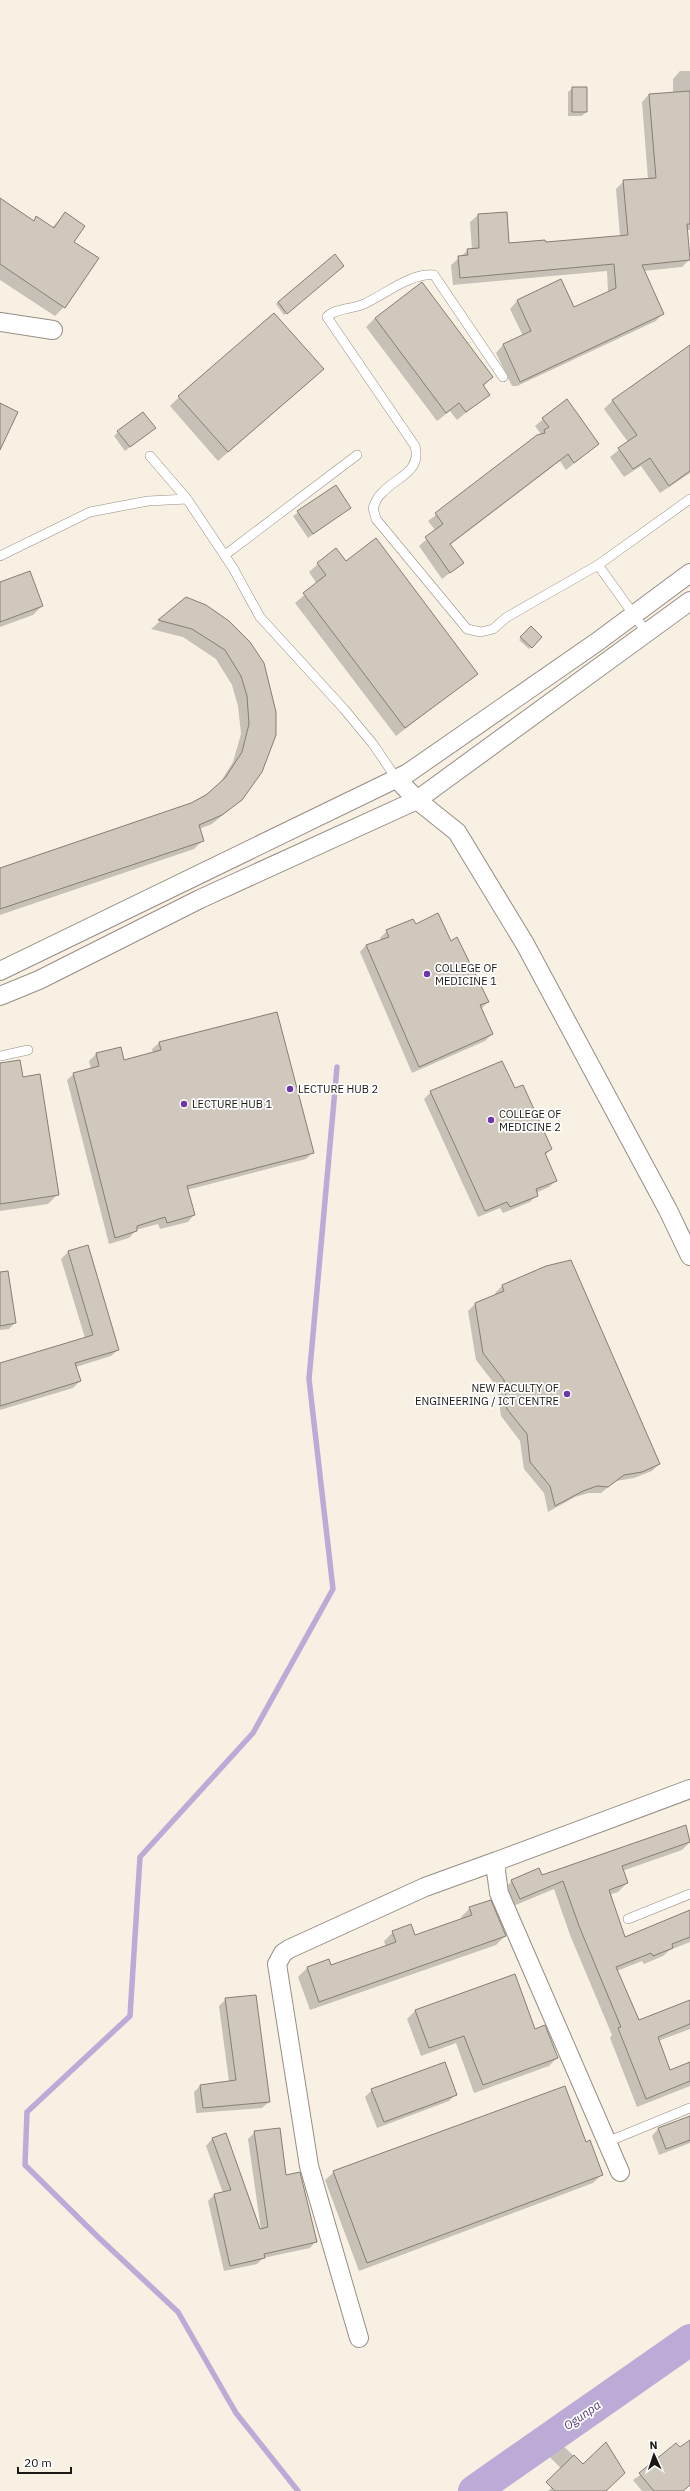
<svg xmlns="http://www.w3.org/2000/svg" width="690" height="2491" font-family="'IBM Plex Sans',sans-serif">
  <rect width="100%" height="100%" fill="#f9f0e4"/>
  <path fill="#0003" d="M 680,71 L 690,71 L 690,230 L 686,230 L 689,260 L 682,267 L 643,271 L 663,313 L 656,321 L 517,386 L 512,386 L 496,353 L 503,345 L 523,336 L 510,309 L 517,301 L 560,281 L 574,309 L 608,292 L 607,271 L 453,285 L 451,265 L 468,250 L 472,250 L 470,222 L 478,215 L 506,213 L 508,244 L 545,243 L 620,236 L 616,189 L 624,181 L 648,179 L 642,102 L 649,94 L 673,93 L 673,79 Z
    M 573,88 L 586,112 L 582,116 L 568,116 L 568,92 Z
    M 0,199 L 33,221 L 37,218 L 52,228 L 65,213 L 73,242 L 64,307 L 55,316 L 0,280 Z
    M 341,268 L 284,315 L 276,304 L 278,302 Z
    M 375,318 L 492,377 L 483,387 L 489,394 L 457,420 L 450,411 L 437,421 L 366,327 Z
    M 690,346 L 690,473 L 660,493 L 641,466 L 624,477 L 610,457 L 628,442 L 604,409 L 613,400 Z
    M 314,378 L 218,461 L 170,406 L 179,397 Z
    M 543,419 L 598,444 L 566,470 L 560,461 L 450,545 L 463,563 L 442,579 L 419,546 L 436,531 L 428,521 L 541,434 L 535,426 Z
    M 118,432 L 150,432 L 125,451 L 114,436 Z
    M 336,486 L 350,508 L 308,538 L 293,516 Z
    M 346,562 L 477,673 L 396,736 L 295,603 L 317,584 L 309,572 L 318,564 Z
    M 0,583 L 42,606 L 33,615 L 0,627 Z
    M 186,598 L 206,606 L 275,735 L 241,800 L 212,824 L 199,829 L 203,840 L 194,849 L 0,915 L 0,869 L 192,804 L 218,786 L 233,762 L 241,734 L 238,706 L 232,685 L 216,659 L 183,637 L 151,629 Z
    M 531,628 L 541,637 L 529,649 L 519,640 Z
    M 416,925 L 451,943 L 488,1002 L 481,1009 L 492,1034 L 485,1041 L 412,1073 L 360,952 L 366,945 L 381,940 L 380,938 L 387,931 Z
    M 159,1043 L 313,1152 L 306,1159 L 187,1190 L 194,1215 L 188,1222 L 160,1229 L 158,1224 L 136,1230 L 129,1238 L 109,1244 L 67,1080 L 74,1074 L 91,1069 L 89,1061 L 96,1054 L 123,1061 L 153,1053 L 152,1049 Z
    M 0,1064 L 22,1078 L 57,1195 L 48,1204 L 0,1211 Z
    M 514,1090 L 551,1149 L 545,1155 L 556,1181 L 549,1187 L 536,1193 L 537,1195 L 530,1202 L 503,1213 L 500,1208 L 478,1217 L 424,1099 L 431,1092 Z
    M 88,1246 L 118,1350 L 111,1356 L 76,1367 L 80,1381 L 73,1388 L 0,1410 L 0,1364 L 85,1338 L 61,1259 L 68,1252 Z
    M 546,1266 L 659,1464 L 652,1471 L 634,1478 L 616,1481 L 601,1493 L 589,1493 L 575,1497 L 548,1512 L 544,1493 L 524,1469 L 520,1441 L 501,1416 L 497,1387 L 476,1360 L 468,1311 L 475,1304 L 496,1295 L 495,1293 L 502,1286 Z
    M 0,1284 L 15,1323 L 9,1329 L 0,1330 Z
    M 685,1826 L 690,1842 L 682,1850 L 622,1871 L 627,1883 L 618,1892 L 609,1895 L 624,1938 L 690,1911 L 690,1942 L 670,1950 L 663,1956 L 644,1964 L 642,1961 L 617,1971 L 638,2022 L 690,2001 L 690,2029 L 658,2041 L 670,2071 L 690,2063 L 690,2086 L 637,2107 L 610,2038 L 612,2035 L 570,1935 L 554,1889 L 511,1907 L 503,1890 L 512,1881 L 541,1876 Z
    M 470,1908 L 505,1936 L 496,1945 L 310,2010 L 298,1977 L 307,1968 L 328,1961 L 330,1967 L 386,1947 L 384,1941 L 393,1932 L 414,1937 L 462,1920 L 461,1917 Z
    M 514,1976 L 534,2030 L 557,2058 L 549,2066 L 474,2093 L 456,2043 L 421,2056 L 407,2019 L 415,2011 Z
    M 226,1999 L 269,2102 L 262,2108 L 196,2113 L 194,2092 L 200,2086 L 229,2082 L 219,2006 Z
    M 372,2090 L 456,2094 L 449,2101 L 377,2128 L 365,2097 Z
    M 690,2117 L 690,2143 L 659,2155 L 652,2136 L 658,2129 Z
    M 255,2132 L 285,2176 L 316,2241 L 310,2248 L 263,2258 L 257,2264 L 224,2271 L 208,2201 L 214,2195 L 223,2193 L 206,2146 L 212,2139 L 226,2134 L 261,2230 L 248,2139 Z
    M 585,2143 L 602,2174 L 593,2183 L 359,2271 L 325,2180 L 334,2172 Z
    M 555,2438 L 583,2465 L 605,2491 L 583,2491 L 543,2450 Z
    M 690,2441 L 690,2485 L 683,2491 L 642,2491 L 633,2480 Z
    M 553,2487 L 556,2491 L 548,2491 Z"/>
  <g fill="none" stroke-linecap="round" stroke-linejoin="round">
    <path stroke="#bbabd6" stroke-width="5.5" d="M 298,2491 L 236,2413 L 178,2312 L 98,2237 L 25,2165 L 27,2112 L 130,2016 L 140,1857 L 253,1733 L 333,1589 L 309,1379 L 337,1067"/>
    <path stroke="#bbabd6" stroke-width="32" d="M 474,2491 L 690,2340"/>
  </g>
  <path fill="#d1c8bd" stroke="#867e73" d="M 572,87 L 587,87 L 587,112 L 572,112 Z
    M 690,91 L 690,224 L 687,224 L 690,260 L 642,265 L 664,314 L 520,382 L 503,344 L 531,331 L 517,300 L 561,279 L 574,307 L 616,288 L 614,264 L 460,278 L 458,256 L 468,255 L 467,249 L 479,248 L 478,214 L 507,212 L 509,243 L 545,240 L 546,242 L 628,235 L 623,180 L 656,178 L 649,94 Z
    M 0,198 L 34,221 L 36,216 L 54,228 L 65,212 L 85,226 L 74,242 L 99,258 L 65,308 L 0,264 Z
    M 335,254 L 344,266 L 287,314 L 278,302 Z
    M 422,282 L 493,377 L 483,385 L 490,395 L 466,412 L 459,403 L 446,413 L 375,318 Z
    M 274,313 L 324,369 L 228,452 L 178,396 Z
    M 690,345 L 690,471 L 669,486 L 650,458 L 633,469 L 618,448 L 637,435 L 612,400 Z
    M 567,399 L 599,444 L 574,463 L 568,454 L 450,544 L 464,563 L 450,573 L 425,537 L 443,524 L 435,513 L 537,435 L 545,433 L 544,430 L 549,427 L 542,418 Z
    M 0,403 L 18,412 L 0,450 Z
    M 143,412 L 156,428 L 130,447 L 117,431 Z
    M 336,485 L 351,508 L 313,534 L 297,511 Z
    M 376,538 L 478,674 L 405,728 L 303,593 L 326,575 L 317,563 L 336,548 L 346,561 Z
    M 30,571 L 43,606 L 0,622 L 0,582 Z
    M 186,597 L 206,605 L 229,621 L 250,642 L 264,663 L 276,712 L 276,735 L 262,772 L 242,800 L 222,815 L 199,825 L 204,841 L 0,909 L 0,868 L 191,803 L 206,795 L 225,778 L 242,752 L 249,724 L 247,696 L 241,676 L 225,650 L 192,629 L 158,620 Z
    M 531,626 L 542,637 L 532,648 L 520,637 Z
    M 438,913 L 451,941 L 457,937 L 489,1002 L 480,1005 L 493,1034 L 419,1067 L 366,945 L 389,937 L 386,930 L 413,919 L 416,924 Z
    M 277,1012 L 314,1153 L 187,1186 L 195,1215 L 167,1223 L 165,1217 L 137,1226 L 137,1231 L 115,1238 L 73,1073 L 99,1066 L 96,1053 L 121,1047 L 124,1060 L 161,1050 L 159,1042 Z
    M 20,1060 L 23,1077 L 40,1074 L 59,1195 L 0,1204 L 0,1063 Z
    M 502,1061 L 515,1088 L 523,1085 L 552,1149 L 545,1153 L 557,1181 L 536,1189 L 538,1196 L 510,1207 L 507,1202 L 485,1211 L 430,1091 Z
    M 88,1245 L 119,1350 L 75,1363 L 81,1381 L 0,1406 L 0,1363 L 93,1335 L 68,1251 Z
    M 571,1260 L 660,1464 L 642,1472 L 624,1475 L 608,1487 L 597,1486 L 583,1491 L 555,1506 L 550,1486 L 530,1462 L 527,1434 L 507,1409 L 504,1380 L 483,1353 L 475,1303 L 504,1291 L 502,1285 L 546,1266 Z
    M 8,1271 L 16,1323 L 0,1326 L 0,1272 Z
    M 686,1825 L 690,1842 L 622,1866 L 628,1883 L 609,1890 L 625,1937 L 690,1910 L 690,1937 L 672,1944 L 673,1948 L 653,1956 L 651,1953 L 616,1967 L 639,2020 L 690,2000 L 690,2024 L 658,2037 L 670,2070 L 690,2062 L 690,2081 L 646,2099 L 618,2028 L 621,2027 L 579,1926 L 563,1881 L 520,1899 L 511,1880 L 539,1868 L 542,1875 Z
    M 491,1900 L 506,1936 L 319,2002 L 307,1967 L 329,1959 L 331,1965 L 396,1942 L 392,1931 L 411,1924 L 415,1935 L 472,1915 L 469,1907 Z
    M 515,1974 L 535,2029 L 545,2025 L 558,2058 L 483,2085 L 464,2036 L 429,2048 L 415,2010 Z
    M 256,1995 L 270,2102 L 203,2108 L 200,2085 L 236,2080 L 225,1998 Z
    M 445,2062 L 457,2095 L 384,2122 L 371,2089 Z
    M 565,2086 L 586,2142 L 590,2140 L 603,2175 L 367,2263 L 333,2171 Z
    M 690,2116 L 690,2140 L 666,2149 L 658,2128 Z
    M 280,2128 L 286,2175 L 300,2172 L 317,2242 L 264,2254 L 265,2258 L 230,2266 L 214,2194 L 231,2190 L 212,2138 L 226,2133 L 260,2229 L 268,2227 L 254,2131 Z
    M 690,2440 L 690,2485 L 683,2491 L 654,2491 L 639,2473 L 676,2443 L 680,2447 Z
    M 606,2442 L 625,2473 L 606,2491 L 555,2491 L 546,2482 L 574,2455 L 583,2464 Z"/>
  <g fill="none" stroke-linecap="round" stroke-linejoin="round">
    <defs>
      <path id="lane" d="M 503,377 L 434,275 C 410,273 386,294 364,304 C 354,309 334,308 327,317 L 415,446 C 422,473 395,477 381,494 C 377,497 375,503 373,508 L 376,519 L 467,629 L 481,632 L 493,629 L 507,617 L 598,565 L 690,499
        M 150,456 L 187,499 L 233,568 L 260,617 L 344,709 L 373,744 L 396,778
        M 225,555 L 357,455
        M 0,556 L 90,512 L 148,501 L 187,499
        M 598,565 L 647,633
        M 0,1056 L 28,1050
        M 628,1919 L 690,1894
        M 607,2142 L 690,2108"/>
      <path id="street" d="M 0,322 L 53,330
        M 396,778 L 417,800 L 457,832 L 525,944 L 668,1210 L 690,1256
        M 0,971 L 408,773 L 597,642 L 690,573
        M 0,996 L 39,980 L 200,899 L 417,800 L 690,601
        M 620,2172 L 499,1893 L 496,1871 L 497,1861 L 690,1789
        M 359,2338 L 309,2166 L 277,1964 L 283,1953 L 289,1949 L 425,1887 L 497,1861"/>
    </defs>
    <use href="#lane" stroke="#968d83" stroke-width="10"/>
    <use href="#street" stroke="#968d83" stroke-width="20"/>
    <use href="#lane" stroke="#fff" stroke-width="9"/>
    <use href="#street" stroke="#fff" stroke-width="18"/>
  </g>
  <g fill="#6f35ac" stroke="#fff" stroke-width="1.5">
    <circle cx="427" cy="974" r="4"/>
    <circle cx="290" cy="1089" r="4"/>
    <circle cx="184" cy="1104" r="4"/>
    <circle cx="491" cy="1120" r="4"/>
    <circle cx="567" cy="1394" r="4"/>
  </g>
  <g text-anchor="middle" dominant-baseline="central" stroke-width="3.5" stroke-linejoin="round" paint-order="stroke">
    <g font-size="11" fill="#1c1814" stroke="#fff" text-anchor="start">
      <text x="435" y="968">COLLEGE OF<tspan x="435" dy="13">MEDICINE 1</tspan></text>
      <text x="298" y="1089">LECTURE HUB 2</text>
      <text x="192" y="1104">LECTURE HUB 1</text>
      <text x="499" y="1114">COLLEGE OF<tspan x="499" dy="13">MEDICINE 2</tspan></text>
      <text x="559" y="1388" text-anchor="end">NEW FACULTY OF<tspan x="559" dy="13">ENGINEERING / ICT CENTRE</tspan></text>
    </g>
    <g font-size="12" font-style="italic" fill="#503970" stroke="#fff">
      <text transform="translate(582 2415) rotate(-35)">Ogunpa</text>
    </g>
  </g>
  <g transform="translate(654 2455) rotate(357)" stroke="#ffffff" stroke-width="3" paint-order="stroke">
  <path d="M0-3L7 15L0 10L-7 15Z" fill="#1c1814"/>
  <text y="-6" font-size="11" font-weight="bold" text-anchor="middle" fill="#1c1814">N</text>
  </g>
  <path d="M18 2467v6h53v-6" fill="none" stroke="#1c1814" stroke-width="2"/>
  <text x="24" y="2467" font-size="12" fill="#1c1814" stroke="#ffffff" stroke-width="3" paint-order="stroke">20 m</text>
</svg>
